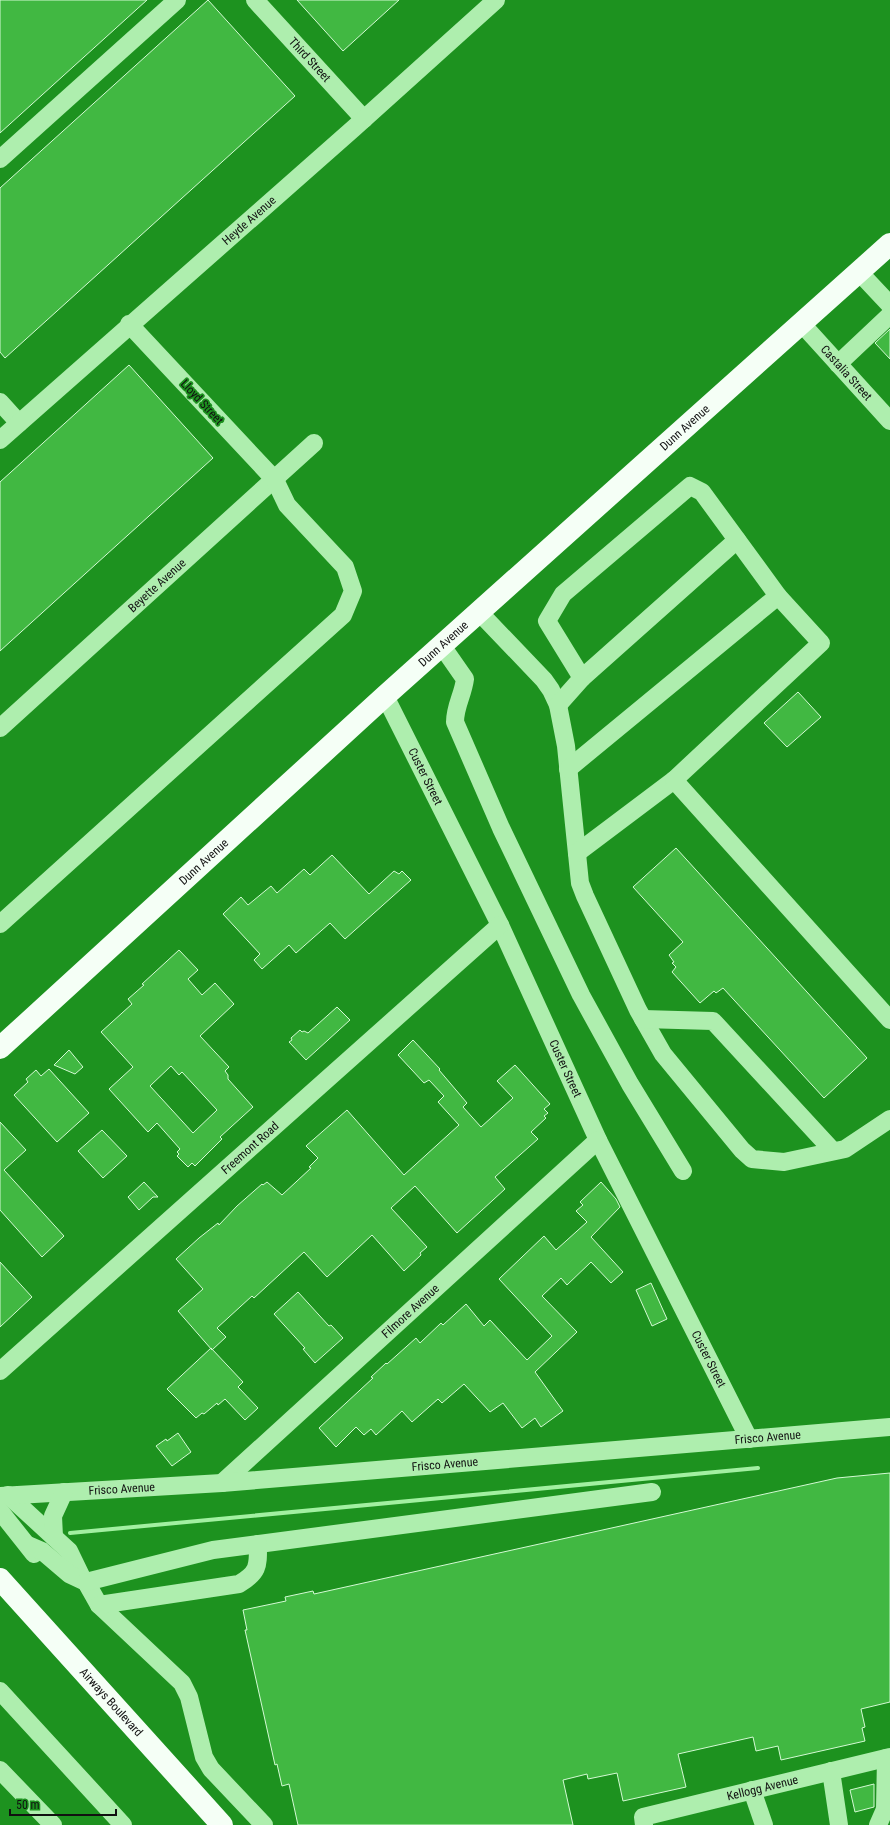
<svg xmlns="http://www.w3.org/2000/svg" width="890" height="1825" font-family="'Roboto Condensed',sans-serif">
  <rect width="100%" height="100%" fill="#1d921f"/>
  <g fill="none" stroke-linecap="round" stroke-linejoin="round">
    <path stroke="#a2f0a1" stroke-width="4" d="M 70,1533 L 758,1468"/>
  </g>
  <path fill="#41b842" stroke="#d4fad4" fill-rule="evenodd" d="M 0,0 L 147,0 L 0,133 Z
    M 208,0 L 295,96 L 5,358 L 0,352 L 0,188 Z
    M 297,0 L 399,0 L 343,51 Z
    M 890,329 L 890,359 L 875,343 Z
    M 129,365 L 213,458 L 0,651 L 0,482 Z
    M 798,692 L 821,717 L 787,747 L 764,723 Z
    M 676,848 L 867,1058 L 824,1098 L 723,988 L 716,993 L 714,991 L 700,1003 L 672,972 L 676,967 L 672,963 L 674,962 L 669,955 L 683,942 L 633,887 Z
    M 332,855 L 369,894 L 394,871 L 399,874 L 402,871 L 411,880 L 345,939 L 330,923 L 296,953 L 289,945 L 262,969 L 254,960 L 260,954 L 223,914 L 241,897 L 248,905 L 271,886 L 277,893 L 304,869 L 310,875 Z
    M 179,950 L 198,970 L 188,979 L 202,995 L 215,983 L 234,1004 L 200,1036 L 229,1067 L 225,1071 L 228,1075 L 228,1079 L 253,1107 L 220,1137 L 222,1139 L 195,1166 L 192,1163 L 188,1167 L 177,1156 L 179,1154 L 177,1152 L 180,1149 L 157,1123 L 148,1132 L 109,1089 L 133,1067 L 101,1032 L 132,1004 L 128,999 L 144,985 L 142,984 ZM 171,1066 L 179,1075 L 182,1072 L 217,1110 L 193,1133 L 150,1086 Z
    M 337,1007 L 350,1020 L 306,1060 L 289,1042 L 292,1040 L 291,1038 L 300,1030 L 302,1032 L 304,1031 L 308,1033 Z
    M 413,1040 L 440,1069 L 439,1070 L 467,1103 L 463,1107 L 481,1127 L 513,1098 L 497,1081 L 515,1065 L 550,1104 L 544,1109 L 548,1113 L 544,1116 L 546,1118 L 531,1132 L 538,1139 L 495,1177 L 505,1189 L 457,1233 L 415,1186 L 391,1208 L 427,1247 L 420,1253 L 421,1255 L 404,1271 L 372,1235 L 327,1277 L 304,1252 L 254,1298 L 252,1296 L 217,1328 L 226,1337 L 212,1350 L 178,1311 L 203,1289 L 176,1259 L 199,1238 L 218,1223 L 219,1225 L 237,1206 L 262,1184 L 263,1185 L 267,1182 L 282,1195 L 311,1168 L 309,1167 L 318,1158 L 306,1146 L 347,1110 L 404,1175 L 459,1125 L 438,1102 L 444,1096 L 429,1080 L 424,1083 L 398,1055 Z
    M 69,1050 L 83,1067 L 75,1074 L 54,1065 Z
    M 49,1069 L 89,1113 L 57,1142 L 14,1095 L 28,1082 L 26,1079 L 36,1070 L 41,1076 Z
    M 0,1122 L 26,1150 L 4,1170 L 64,1236 L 42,1257 L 0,1210 Z
    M 102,1130 L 127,1156 L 103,1178 L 78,1151 Z
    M 144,1182 L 158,1197 L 153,1197 L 139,1210 L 128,1197 Z
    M 601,1182 L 616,1199 L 620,1207 L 591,1237 L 623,1272 L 611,1283 L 591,1262 L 567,1285 L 561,1278 L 542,1296 L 577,1332 L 535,1372 L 563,1411 L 541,1427 L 535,1418 L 522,1428 L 503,1403 L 490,1412 L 464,1384 L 442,1403 L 438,1399 L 412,1422 L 402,1411 L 376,1435 L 371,1429 L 364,1435 L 356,1427 L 336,1447 L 319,1428 L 373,1378 L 371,1377 L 386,1363 L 387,1364 L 416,1338 L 420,1343 L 441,1323 L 443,1325 L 466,1304 L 484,1326 L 490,1320 L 527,1360 L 552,1336 L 499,1279 L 544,1236 L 556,1250 L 587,1222 L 576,1211 L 583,1205 L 580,1202 Z
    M 0,1262 L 32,1297 L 0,1327 Z
    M 651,1283 L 667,1319 L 652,1326 L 636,1290 Z
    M 298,1292 L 329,1326 L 331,1325 L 343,1338 L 315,1363 L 303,1349 L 305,1348 L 274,1314 Z
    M 211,1348 L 243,1382 L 238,1387 L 258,1408 L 245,1420 L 225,1399 L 218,1405 L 217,1403 L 204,1414 L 202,1413 L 196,1418 L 167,1389 Z
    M 178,1433 L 191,1452 L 172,1466 L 156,1446 L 166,1439 L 167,1441 Z
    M 890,1473 L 890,1702 L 861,1709 L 865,1727 L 862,1728 L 865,1741 L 781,1760 L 778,1746 L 756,1751 L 753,1737 L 678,1754 L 686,1787 L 623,1801 L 617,1773 L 588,1779 L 587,1774 L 563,1780 L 573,1825 L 298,1825 L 289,1784 L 282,1786 L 277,1764 L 275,1765 L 245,1630 L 247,1630 L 243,1610 L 286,1601 L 285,1597 L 313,1591 L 314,1594 L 837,1478 Z
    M 874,1784 L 874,1807 L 855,1812 L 850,1790 Z"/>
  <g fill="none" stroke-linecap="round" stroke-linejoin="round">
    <g stroke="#aeeeae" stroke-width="18">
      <path id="s1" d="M 255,0 L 364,119"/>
      <path d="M 0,159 L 177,0"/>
      <path d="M 859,272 L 890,305"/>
      <path id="s2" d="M 802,324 L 890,421"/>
      <path d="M 838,364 L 890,315"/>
      <path d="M 0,402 L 19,423"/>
      <path id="s3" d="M 0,440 L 354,128 L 496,0"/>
      <path d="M 479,612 L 544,680 L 551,690 L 558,705 L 566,746 L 580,883 L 585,896 L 638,1010 L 663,1054 L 742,1150 L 752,1159 L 784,1162 L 845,1149 L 890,1119"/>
      <path d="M 442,646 L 465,679 C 463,695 455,706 455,722 L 501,828 L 581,995 L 630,1084 L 683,1171"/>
      <path d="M 582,678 L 737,540"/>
      <path id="s4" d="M 385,696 L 500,925 L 598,1140 L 749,1439"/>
      <path d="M 558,705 L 582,678 L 547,621 L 563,594 L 690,486 L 702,492 L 778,596"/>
      <path id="s5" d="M 0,728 L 314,443"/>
      <path d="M 568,769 L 778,596 L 821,643 L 674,780 L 577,853"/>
      <path d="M 674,780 L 890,1020"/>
      <path d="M 0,924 L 343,615 L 353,591 L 345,567 L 287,505 L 275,480 L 129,324"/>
      <path d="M 643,1019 L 713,1021 L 833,1151"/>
      <path id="s6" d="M 0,1371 L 500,925"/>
      <path id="s7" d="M 222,1483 L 598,1140"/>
      <path d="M 8,1495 L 69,1551 L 83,1580"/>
      <path id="s8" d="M 0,1496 L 222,1483 L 890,1427"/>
      <path d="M 0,1511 L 34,1554"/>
      <path d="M 54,1537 L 53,1516 L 64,1492"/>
      <path d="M 28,1545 L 42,1551 L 69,1574 L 86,1582 L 99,1605 L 182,1683 L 189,1697 L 204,1757 L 211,1769 L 264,1825"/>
      <path d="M 86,1582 L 213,1550 L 652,1492"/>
      <path d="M 99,1605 L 239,1584 C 259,1572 258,1566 258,1544"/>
      <path d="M 0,1691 L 123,1825"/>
      <path d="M 0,1770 L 53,1825"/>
      <path d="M 831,1771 L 839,1825"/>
      <path d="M 752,1790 L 764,1825"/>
      <path id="s9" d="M 644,1825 L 643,1817 L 890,1757"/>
      <path d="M 878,1825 L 885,1809 L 886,1758"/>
    </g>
    <g stroke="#f5fff6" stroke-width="22">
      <path id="s10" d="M 0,1048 L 385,696 L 890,244"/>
      <path id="s11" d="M 0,1579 L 222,1825"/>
    </g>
  </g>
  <g text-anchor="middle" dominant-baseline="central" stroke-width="3.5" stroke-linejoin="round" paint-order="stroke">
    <g font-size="12" fill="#111" stroke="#1d921f">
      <text stroke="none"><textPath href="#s1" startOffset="81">Third Street</textPath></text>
      <text stroke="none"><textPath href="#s3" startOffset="332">Heyde Avenue</textPath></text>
      <text stroke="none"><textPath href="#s2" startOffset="66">Castalia Street</textPath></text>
      <text transform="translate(202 402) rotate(47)">Lloyd Street</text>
      <text stroke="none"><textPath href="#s10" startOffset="924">Dunn Avenue</textPath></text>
      <text stroke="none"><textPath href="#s5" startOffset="212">Beyette Avenue</textPath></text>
      <text stroke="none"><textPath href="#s10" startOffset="600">Dunn Avenue</textPath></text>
      <text stroke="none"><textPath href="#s4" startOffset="90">Custer Street</textPath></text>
      <text stroke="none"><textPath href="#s10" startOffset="276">Dunn Avenue</textPath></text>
      <text stroke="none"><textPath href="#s4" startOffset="414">Custer Street</textPath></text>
      <text stroke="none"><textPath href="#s6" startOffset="335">Freemont Road</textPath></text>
      <text stroke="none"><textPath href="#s7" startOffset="255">Filmore Avenue</textPath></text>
      <text stroke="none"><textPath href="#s4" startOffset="738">Custer Street</textPath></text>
      <text stroke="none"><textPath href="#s8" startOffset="770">Frisco Avenue</textPath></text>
      <text stroke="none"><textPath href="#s8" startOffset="446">Frisco Avenue</textPath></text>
      <text stroke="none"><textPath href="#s8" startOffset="122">Frisco Avenue</textPath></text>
      <text stroke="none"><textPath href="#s11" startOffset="166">Airways Boulevard</textPath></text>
      <text stroke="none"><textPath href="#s9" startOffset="131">Kellogg Avenue</textPath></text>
    </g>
  </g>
  <path d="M10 1809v6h106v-6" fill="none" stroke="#111111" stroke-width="2"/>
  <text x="16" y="1809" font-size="12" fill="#111111" stroke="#1d921f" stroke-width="3" paint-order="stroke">50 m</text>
</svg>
